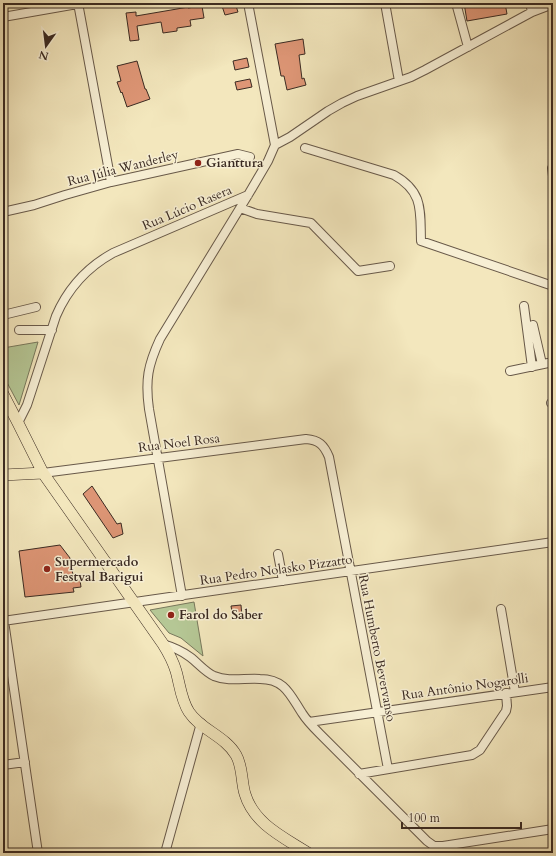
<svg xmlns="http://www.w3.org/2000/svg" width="556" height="856" font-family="Cardo,serif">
  <rect width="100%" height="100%" fill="#f3e7bd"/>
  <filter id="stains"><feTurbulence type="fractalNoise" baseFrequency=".005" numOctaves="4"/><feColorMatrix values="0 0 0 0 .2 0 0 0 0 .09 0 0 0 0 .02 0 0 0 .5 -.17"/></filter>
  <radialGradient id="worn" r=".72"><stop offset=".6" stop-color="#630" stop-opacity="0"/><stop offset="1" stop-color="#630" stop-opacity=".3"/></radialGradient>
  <path fill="#b5c795" stroke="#78785c" d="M 38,342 L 19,405 L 3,375 L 3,348 Z
    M 194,602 L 203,656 L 181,638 L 169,633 L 150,610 Z"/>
  <path fill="#de9676" stroke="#3a2a22" d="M 221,3 L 235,3 L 238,12 L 225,15 Z
    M 464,3 L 505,3 L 507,14 L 467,21 Z
    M 202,6 L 204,18 L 190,20 L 191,26 L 177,28 L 177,31 L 163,33 L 161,22 L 137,26 L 139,40 L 130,41 L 126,13 L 136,12 L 136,16 L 177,9 L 188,7 L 188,8 Z
    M 303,39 L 305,54 L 299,55 L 302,79 L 304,78 L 306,85 L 287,90 L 284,76 L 281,76 L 275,44 Z
    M 247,58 L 249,67 L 235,70 L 233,61 Z
    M 137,61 L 145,89 L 146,89 L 150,99 L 127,107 L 122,92 L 121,93 L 117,82 L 121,81 L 117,66 Z
    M 250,79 L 252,87 L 237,90 L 235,82 Z
    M 92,486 L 117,524 L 121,523 L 123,534 L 113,538 L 83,494 Z
    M 60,545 L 70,558 L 74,581 L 80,580 L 81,587 L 73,588 L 74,592 L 25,597 L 19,551 Z
    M 241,605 L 242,617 L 233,618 L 231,606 Z"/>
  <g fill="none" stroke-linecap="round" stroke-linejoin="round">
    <defs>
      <path id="minor" d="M 78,3 L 111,182
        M 248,3 L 275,145
        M 385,3 L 399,81
        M 456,3 L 468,47
        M 530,3 L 532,12
        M 3,17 L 83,3
        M 305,148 L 394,175 C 424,192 420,211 421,241 L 553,286
        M 552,168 L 553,176
        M 240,208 L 257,214 L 311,223 L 358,271 L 390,266
        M 3,212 L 34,205 L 65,195 L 111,182 L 238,154 L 250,157
        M 524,306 L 532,367
        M 3,315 L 36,307
        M 533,325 L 542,364
        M 19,330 L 52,330
        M 510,371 L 553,362
        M 551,403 L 553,403
        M 18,423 L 27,405 L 56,316 C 68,288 86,268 113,253 L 248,195
        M 43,473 L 306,439 C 319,440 324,445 329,457 L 388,769
        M 278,554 L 283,581
        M 182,596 L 149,409 C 145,380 148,365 160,339 L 248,195 L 268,161 L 275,145 L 290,137 L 328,111 L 342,103 L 357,96 L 411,77 L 425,70 L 532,12 L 553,4
        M 501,609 L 515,692
        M 3,621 L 553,542
        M 4,621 L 38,853
        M 163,644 C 173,647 182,651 190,657 C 198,663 205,672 214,676 C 229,682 244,678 260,679 C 285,679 290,695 302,713 C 307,721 313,727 320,734 L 427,841 L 434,846 L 443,846 L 553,829
        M 309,722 L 553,687
        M 3,765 L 25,762
        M 359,774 L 472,755 L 480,750 L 506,711 L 507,706 L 506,693
        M 165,853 L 201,723"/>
      <path id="major" d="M 3,394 L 18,423 L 43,473 L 163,644 C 168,652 173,661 176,671 C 180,685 181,700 189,712 C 201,730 225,736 236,755 C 243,767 241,781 245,794 C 254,824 283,837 308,853
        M 3,475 L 43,473"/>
    </defs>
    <use href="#minor" stroke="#685949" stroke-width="10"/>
    <use href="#major" stroke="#3a2a22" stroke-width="12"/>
    <use href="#minor" stroke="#f7efd4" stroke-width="8"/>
    <use href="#major" stroke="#f3e7bd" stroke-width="11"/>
  </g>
  <g fill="#8f2418" stroke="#f7efd4" stroke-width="1.5">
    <circle cx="198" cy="163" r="4"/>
    <circle cx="47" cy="569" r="4"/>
    <circle cx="171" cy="615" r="4"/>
  </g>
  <g text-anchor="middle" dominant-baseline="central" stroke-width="3" stroke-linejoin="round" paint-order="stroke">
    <g font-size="13" font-weight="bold" fill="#3a2a22" stroke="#f7efd4" text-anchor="start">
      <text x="206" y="163">Gianttura</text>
      <text x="55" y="562">Supermercado<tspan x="55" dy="15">Festval Barigui</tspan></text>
      <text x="179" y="615">Farol do Saber</text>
    </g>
    <g font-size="13" fill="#3a2a22" stroke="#f7efd4">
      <text transform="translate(123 168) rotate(-14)">Rua Júlia Wanderley</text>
      <text transform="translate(187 208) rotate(-23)">Rua Lúcio Rasera</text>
      <text transform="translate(179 443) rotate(-7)">Rua Noel Rosa</text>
      <text transform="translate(276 570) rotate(-8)">Rua Pedro Nolasko Pizzatto</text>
      <text transform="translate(377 648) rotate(79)">Rua Humberto Bevervanso</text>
      <text transform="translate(465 687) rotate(-8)">Rua Antônio Nogarolli</text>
    </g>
  </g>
  <rect width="556" height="856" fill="none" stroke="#f3e7bd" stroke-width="16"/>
  <rect x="4" y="4" width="548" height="848" fill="none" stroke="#3a2a22" stroke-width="2"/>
  <rect x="8" y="8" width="540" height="840" fill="none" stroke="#3a2a22"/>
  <g transform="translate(46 46) rotate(194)" stroke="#f7efd4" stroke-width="3" paint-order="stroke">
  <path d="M0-3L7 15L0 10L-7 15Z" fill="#3a2a22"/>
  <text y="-6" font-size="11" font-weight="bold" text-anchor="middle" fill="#3a2a22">N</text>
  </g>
  <path d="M402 822v6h119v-6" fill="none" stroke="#3a2a22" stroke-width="2"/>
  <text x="408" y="822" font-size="12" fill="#3a2a22" stroke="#f7efd4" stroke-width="3" paint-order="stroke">100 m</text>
  <rect width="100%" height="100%" filter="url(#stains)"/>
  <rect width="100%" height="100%" fill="url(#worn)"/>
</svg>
